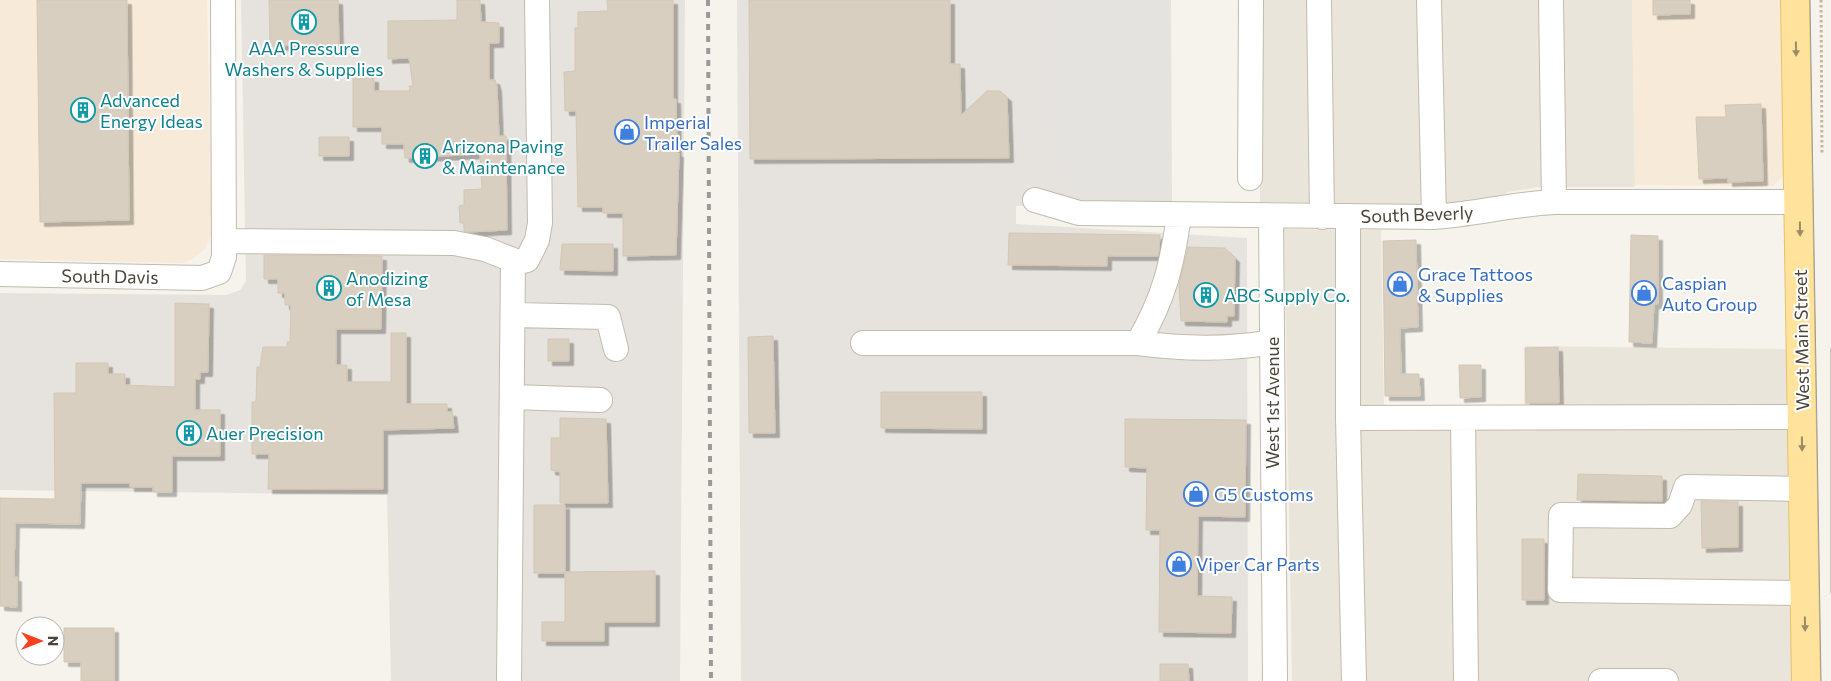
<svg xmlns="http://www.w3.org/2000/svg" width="1831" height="681" font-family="Commissioner,sans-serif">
  <defs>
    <filter id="shadow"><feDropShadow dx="4.5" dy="4.5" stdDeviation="0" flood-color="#0004"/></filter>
  </defs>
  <rect width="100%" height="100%" fill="#f6f3ec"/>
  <path fill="#eae5da" d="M 1260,0 L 1632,0 L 1635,185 L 1634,187 L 1539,187 L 1508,192 L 1489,203 L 1464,205 L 1260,202 Z
    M 1284,229 L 1381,230 L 1384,408 L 1524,406 L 1525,346 L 1788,349 L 1793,681 L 1292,681 Z"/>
  <path fill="#f7ead8" d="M 0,0 L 207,0 L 212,228 L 209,241 L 204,250 L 194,258 L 183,263 L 0,259 Z
    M 1632,0 L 1781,0 L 1784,165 L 1783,176 L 1778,182 L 1772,186 L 1635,185 Z"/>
  <path fill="#e6e2dd" d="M 241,0 L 685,0 L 680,681 L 391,681 L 387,495 L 0,490 L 0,293 L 226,295 L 240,290 L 246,281 Z
    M 737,0 L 1171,0 L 1172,203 L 1016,206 L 1016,224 L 1247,238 L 1248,681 L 741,681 Z"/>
  <path fill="#e5e3e0" d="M 1046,0 L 1168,0 L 1167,187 L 1081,189 L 1067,176 L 1046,130 Z"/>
  <path fill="#d8cfc1" stroke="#d3c7b4" filter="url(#shadow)" d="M 37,0 L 127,0 L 129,220 L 40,222 Z
    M 269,0 L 338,0 L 339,44 L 270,46 Z
    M 457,0 L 480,0 L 481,22 L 499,23 L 499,43 L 489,43 L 489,80 L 495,80 L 497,87 L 499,136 L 506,136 L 507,230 L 468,232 L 464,231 L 464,223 L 460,223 L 459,206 L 464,205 L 464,190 L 482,189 L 480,154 L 405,158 L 404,144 L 382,144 L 382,127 L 353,127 L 353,78 L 374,78 L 374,91 L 410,91 L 409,86 L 413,86 L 409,58 L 388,59 L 388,21 L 457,20 Z
    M 607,0 L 673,0 L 673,99 L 676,99 L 677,153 L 679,153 L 676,255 L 623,256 L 623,213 L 603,213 L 603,207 L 578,207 L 576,111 L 565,111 L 564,72 L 575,71 L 575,28 L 578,28 L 578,12 L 608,11 Z
    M 749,0 L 950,0 L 950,64 L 960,64 L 961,115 L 987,91 L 1000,91 L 1007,97 L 1009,158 L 750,159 Z
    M 1653,0 L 1690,0 L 1690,14 L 1653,15 Z
    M 1761,104 L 1763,181 L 1728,182 L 1728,178 L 1699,179 L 1696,117 L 1726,117 L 1725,105 Z
    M 319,137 L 349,137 L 349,156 L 319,156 Z
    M 1009,233 L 1160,235 L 1159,250 L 1158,256 L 1107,256 L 1107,266 L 1008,265 Z
    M 1631,235 L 1658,236 L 1658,304 L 1654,304 L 1652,343 L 1629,342 Z
    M 1416,240 L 1418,327 L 1400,328 L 1401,374 L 1419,374 L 1420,396 L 1385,396 L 1383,241 Z
    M 562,244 L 613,244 L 613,271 L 560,270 Z
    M 1188,247 L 1225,248 L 1235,258 L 1234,316 L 1227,316 L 1227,322 L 1181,321 L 1179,285 Z
    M 264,255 L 382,256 L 381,329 L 336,329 L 336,365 L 347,365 L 347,382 L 391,382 L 391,333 L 406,333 L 406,404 L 447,404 L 447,412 L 452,412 L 454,428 L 383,430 L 383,489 L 268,489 L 269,454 L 252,454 L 252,402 L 256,402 L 257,367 L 260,367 L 263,347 L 287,347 L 287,342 L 290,342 L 291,305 L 285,305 L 285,293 L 278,293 L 278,279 L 264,279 Z
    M 175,303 L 209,304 L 208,372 L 200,372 L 200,379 L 195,379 L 195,410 L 220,410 L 220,456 L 172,456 L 172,492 L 153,492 L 153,487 L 130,487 L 130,483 L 81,483 L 80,524 L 15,523 L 14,577 L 17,577 L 17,607 L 0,606 L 0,498 L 55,499 L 54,393 L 76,393 L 76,363 L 108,363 L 108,374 L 125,374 L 125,385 L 175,387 Z
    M 773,336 L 775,433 L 749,433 L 748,337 Z
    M 548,339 L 569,339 L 569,361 L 548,361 Z
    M 1558,347 L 1559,403 L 1526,403 L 1525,348 Z
    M 1459,365 L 1481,365 L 1481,397 L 1460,398 Z
    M 881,392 L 982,392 L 982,429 L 881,428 Z
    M 560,418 L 606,419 L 608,503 L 560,503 L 560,472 L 551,470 L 551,438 L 560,438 Z
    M 1125,419 L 1246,420 L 1245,517 L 1198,516 L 1197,596 L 1232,597 L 1231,633 L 1159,632 L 1160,530 L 1146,530 L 1147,468 L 1125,467 Z
    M 1578,474 L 1662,476 L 1662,501 L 1577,500 Z
    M 1701,501 L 1738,502 L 1738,547 L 1702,548 Z
    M 534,505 L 565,505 L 565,573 L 534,573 Z
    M 1522,539 L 1544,539 L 1544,600 L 1522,600 Z
    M 655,571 L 655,622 L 604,622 L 604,641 L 542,641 L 542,622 L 565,622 L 565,572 Z
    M 64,628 L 114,628 L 114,681 L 81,681 L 81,662 L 64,662 Z
    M 1160,664 L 1188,664 L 1189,681 L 1160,681 Z"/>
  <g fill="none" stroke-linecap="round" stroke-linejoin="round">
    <defs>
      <path id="minor" d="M 1319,0 L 1322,217
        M 1429,0 L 1434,217
        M 1551,0 L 1554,202
        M 1250,178 L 1251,0
        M 1035,200 L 1079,213 L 1434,217 C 1475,214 1514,204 1554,202 L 1799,202
        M 1271,216 L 1275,681
        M 1348,216 L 1348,418 L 1354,681
        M 224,241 L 454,243 L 485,249 L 518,262 L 527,260 L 537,240 L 540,223 L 537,0
        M 0,274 L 202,278 L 219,272 L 224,257 L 223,0
        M 513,315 L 608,317 L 616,349
        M 863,343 L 1138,343 C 1164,298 1172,266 1179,215
        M 1138,343 C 1183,349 1227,350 1272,342
        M 512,397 L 600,400
        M 1348,418 L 1802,417
        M 1463,418 L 1466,681
        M 1803,489 L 1686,487 L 1680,505 L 1670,516 L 1561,515 L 1560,590 L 1805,593
        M 509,681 L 513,260
        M 1601,681 L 1666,681"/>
      <path id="major" d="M 1795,0 L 1806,681"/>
    </defs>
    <use href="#minor" stroke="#c2bbae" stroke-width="26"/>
    <use href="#major" stroke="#e6c16a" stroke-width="30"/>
    <path stroke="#c4b79f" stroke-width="3" stroke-dasharray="2.5 2.5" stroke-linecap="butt" d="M 1821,0 L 1822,155"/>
    <use href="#minor" stroke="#fff" stroke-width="24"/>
    <use href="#major" stroke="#ffe39c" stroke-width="28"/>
    <path stroke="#9a9a9a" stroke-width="1" d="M 1810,0 L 1821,681
      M 1831,349 L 1831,593"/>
    <path stroke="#9a9a9a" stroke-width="4" stroke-dasharray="6 6" stroke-linecap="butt" d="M 708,0 L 711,681"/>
  </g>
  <defs><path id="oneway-solid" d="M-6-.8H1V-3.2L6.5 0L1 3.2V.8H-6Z" transform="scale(1.25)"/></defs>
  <g fill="#9c8c66">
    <use href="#oneway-solid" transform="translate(1796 49) rotate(89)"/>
    <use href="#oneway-solid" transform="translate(1800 229) rotate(89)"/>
    <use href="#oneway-solid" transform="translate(1802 444) rotate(89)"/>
    <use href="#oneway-solid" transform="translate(1805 624) rotate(89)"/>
  </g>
  <defs>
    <symbol id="building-ring" viewBox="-11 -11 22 22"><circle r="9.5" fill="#fff" stroke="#0f9aa8" stroke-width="1.5"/><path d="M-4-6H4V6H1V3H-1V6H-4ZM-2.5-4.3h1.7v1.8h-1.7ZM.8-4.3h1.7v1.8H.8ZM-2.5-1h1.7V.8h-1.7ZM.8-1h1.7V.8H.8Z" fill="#0f9aa8"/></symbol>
    <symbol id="shop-ring" viewBox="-11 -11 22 22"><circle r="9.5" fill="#fff" stroke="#3f7fe0" stroke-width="1.5"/><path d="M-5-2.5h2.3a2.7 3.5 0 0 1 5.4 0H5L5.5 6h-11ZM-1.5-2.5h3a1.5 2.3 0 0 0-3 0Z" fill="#3f7fe0"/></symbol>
  </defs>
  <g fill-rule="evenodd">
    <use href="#building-ring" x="290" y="8" width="28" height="28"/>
    <use href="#building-ring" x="69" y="96" width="28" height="28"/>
    <use href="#shop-ring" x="613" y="118" width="28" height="28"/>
    <use href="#building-ring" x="411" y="142" width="28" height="28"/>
    <use href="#shop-ring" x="1386" y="270" width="28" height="28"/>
    <use href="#building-ring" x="315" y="274" width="28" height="28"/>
    <use href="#shop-ring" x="1630" y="279" width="28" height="28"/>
    <use href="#building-ring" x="1192" y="281" width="28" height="28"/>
    <use href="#building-ring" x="175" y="419" width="28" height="28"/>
    <use href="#shop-ring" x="1182" y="480" width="28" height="28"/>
    <use href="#shop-ring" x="1165" y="550" width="28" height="28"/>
  </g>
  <g text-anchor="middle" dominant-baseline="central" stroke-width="4" stroke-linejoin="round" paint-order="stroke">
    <g font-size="18" fill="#0d838f" stroke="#fff" text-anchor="start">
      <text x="304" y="48" text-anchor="middle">AAA Pressure<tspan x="304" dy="21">Washers &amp; Supplies</tspan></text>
      <text x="100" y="100">Advanced<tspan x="100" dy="21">Energy Ideas</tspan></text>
      <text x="442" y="146">Arizona Paving<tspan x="442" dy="21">&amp; Maintenance</tspan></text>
      <text x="346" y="278">Anodizing<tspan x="346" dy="21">of Mesa</tspan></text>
      <text x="1224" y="295">ABC Supply Co.</text>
      <text x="206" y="433">Auer Precision</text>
    </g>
    <g font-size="18" fill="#366cbe" stroke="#fff" text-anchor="start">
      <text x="644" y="122">Imperial<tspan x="644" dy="21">Trailer Sales</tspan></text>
      <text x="1418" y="274">Grace Tattoos<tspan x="1418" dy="21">&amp; Supplies</tspan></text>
      <text x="1662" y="283">Caspian<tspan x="1662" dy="21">Auto Group</tspan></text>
      <text x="1214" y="494">G5 Customs</text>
      <text x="1196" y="564">Viper Car Parts</text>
    </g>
    <g font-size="18" fill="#4b4439" stroke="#fff">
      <text transform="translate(1417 214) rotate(-2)">South Beverly</text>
      <text transform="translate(110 276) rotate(1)">South Davis</text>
      <text transform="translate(1801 340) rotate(-91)">West Main Street</text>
      <text transform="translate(1272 403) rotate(-90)">West 1st Avenue</text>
    </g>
  </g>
  <g transform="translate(40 641) rotate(90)"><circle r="24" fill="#ffffff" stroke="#b7b4b0"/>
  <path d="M0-4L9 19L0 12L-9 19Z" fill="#fc3f1d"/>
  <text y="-8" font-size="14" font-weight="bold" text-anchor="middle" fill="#4b4439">N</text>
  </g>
</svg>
